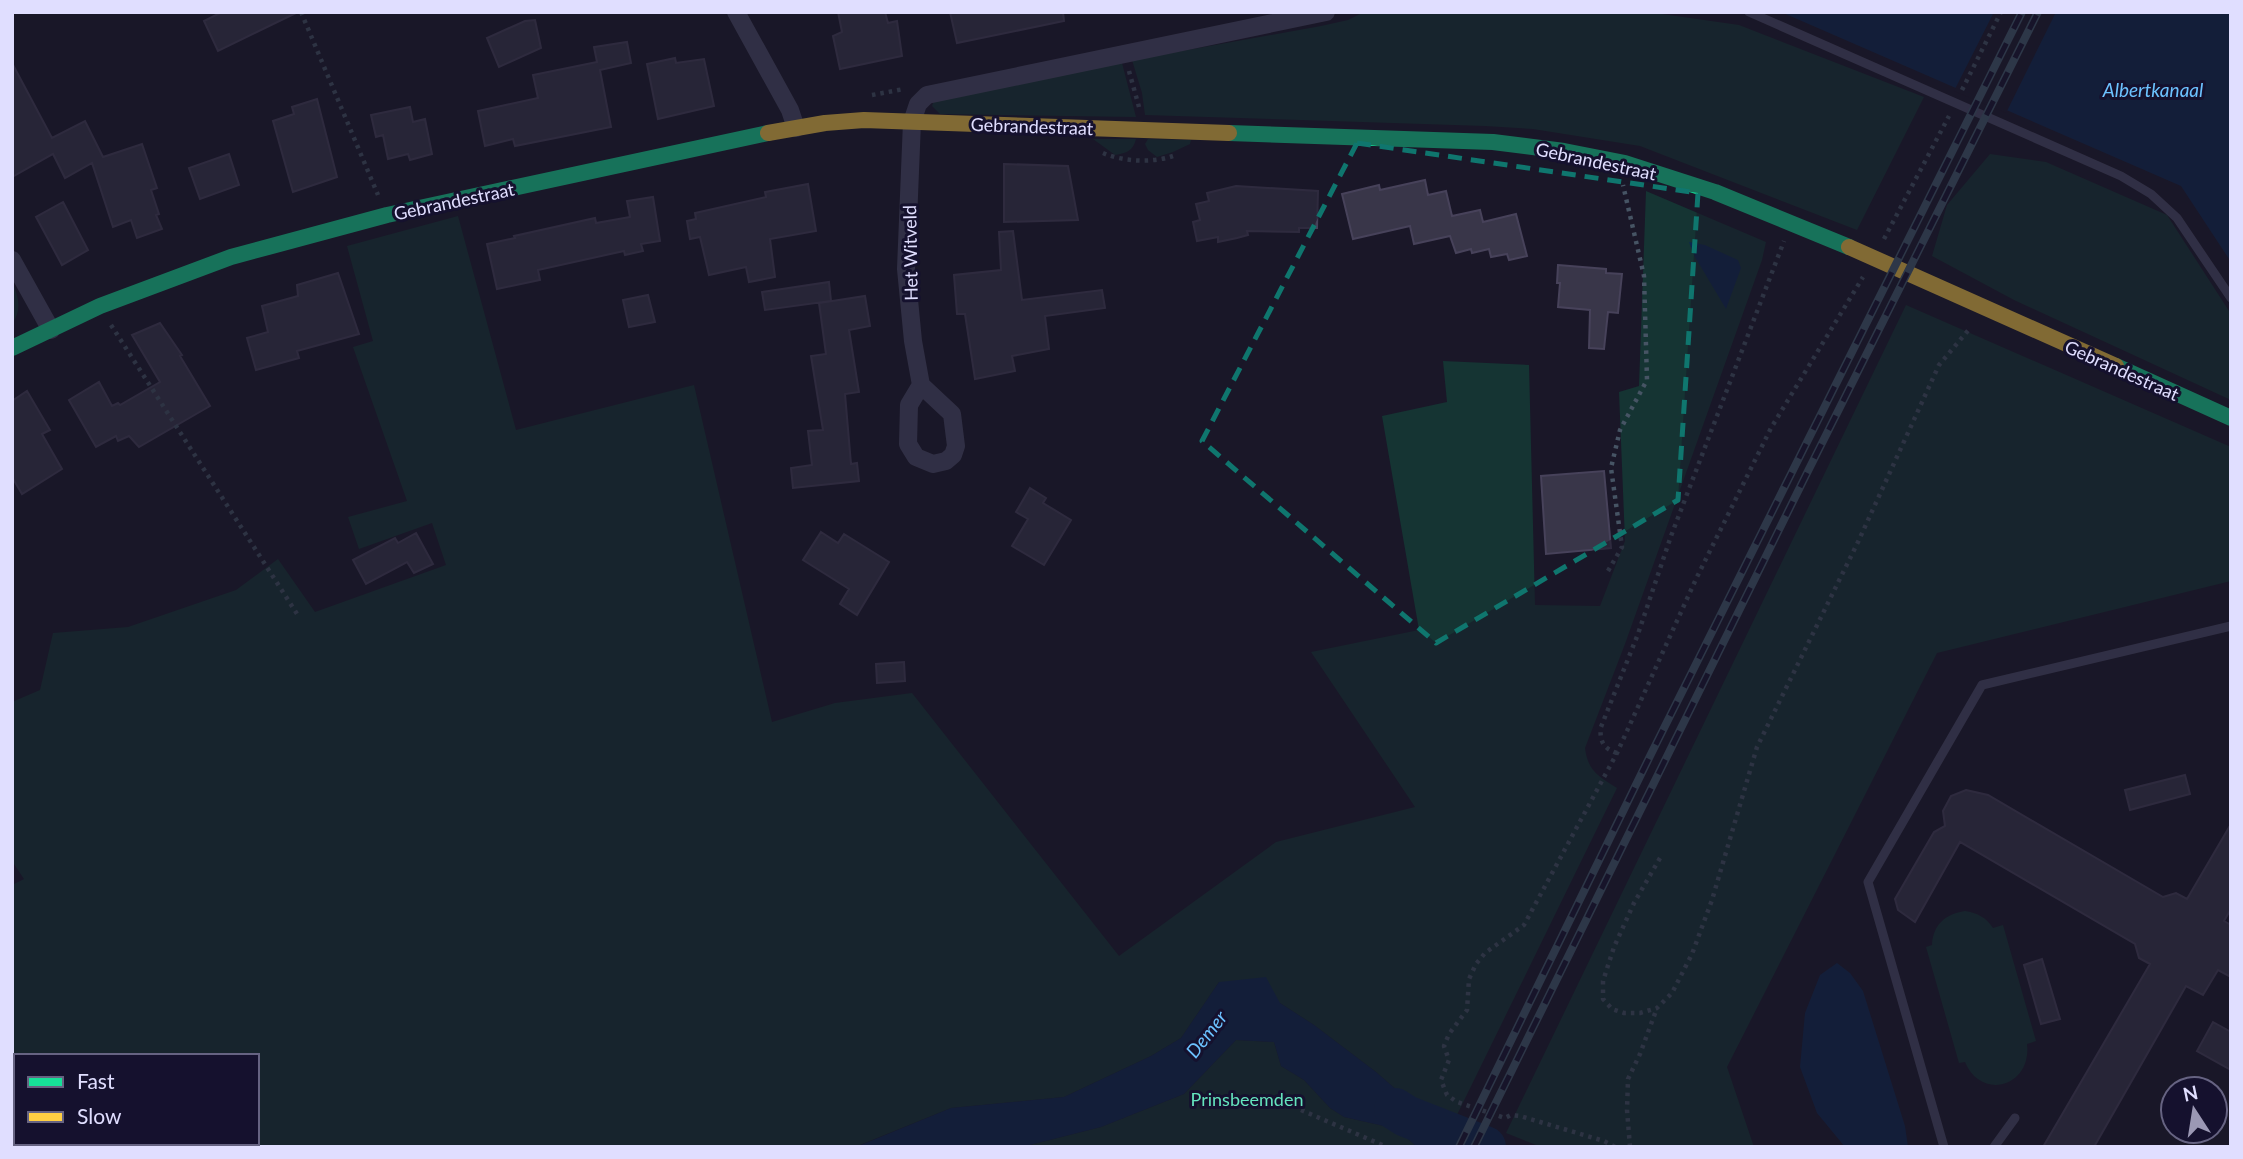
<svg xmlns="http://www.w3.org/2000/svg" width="2243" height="1159" font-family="Lato,sans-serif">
  <rect width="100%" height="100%" fill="#1a1728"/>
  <path fill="#153433" d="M 1364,12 L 1648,12 L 1739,25 L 1924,97 L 1857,230 L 1640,146 L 1533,129 L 1485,126 L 1145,115 L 1142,93 L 1132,60 L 1321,26 L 1348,20 Z
    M 1122,63 L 1136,117 L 940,114 L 932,106 L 934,100 Z
    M 1093,139 L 1136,139 C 1133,151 1127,153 1115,155 Z
    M 1148,139 L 1191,140 L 1190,144 L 1173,152 L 1157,157 L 1148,150 L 1145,144 Z
    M 1990,154 L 2046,162 L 2167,215 L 2231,314 L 2231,400 L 2014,300 L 1932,256 L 1947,205 Z
    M 1646,191 L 1766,242 L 1762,260 L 1625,644 L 1585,748 C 1588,771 1598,776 1617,788 L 1455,1119 L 1407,1099 L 1376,1072 L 1314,1025 L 1280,1003 L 1219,982 L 1181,1038 L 1151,1056 L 1064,1097 L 951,1108 L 855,1147 L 144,1147 L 128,1143 L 257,1143 L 257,1056 L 16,1056 L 16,1143 L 96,1143 L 88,1147 L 12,1147 L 12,885 L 24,879 L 12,861 L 12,702 L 40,690 L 53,633 L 128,627 L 236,590 L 278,559 L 315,612 L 446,565 L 432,523 L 359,549 L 348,517 L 407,501 L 353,347 L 373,341 L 347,246 L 458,216 L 516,430 L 694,385 L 772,722 L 835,703 L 912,693 L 1119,956 L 1276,842 L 1415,807 L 1311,652 L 1419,630 L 1382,416 L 1447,402 L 1443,361 L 1529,365 L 1535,605 L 1600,606 L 1625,541 L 1619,392 L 1639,386 Z
    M 12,282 C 19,297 22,310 12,324 Z
    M 1906,305 L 2231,447 L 2231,581 L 1937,653 L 1727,1067 L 1754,1147 L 1541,1147 L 1506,1133 Z
    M 1965,911 C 1977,913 1986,917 1993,928 L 2003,925 L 2036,1041 L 2027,1044 C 2032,1087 1981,1101 1965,1062 L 1959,1063 L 1926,947 L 1932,945 C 1933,925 1945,914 1965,911 Z
    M 1236,1040 L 1274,1042 L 1281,1066 L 1304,1080 L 1330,1108 L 1344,1117 L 1397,1129 L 1417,1147 L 1022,1147 L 1101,1127 L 1184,1094 Z"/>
  <path fill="#0d274e" d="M 1781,12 L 2231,12 L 2231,262 L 2181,186 Z
    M 1689,242 L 1705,245 L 1738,260 L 1741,268 L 1726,309 L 1695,257 Z
    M 1837,963 L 1850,973 L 1863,991 L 1905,1126 L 1908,1147 L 1845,1147 L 1817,1113 L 1800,1067 L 1805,1013 L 1820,975 Z
    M 1266,977 L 1280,1003 L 1314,1025 L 1376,1072 L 1407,1099 L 1455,1119 L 1443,1147 L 1417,1147 L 1397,1129 L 1344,1117 L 1330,1108 L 1304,1080 L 1281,1066 L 1274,1042 L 1236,1040 L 1184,1094 L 1101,1127 L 1022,1147 L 856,1147 L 951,1108 L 1064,1097 L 1151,1056 L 1181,1038 L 1219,982 Z"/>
  <path fill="#1a1728" d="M 1994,12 L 2056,12 L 2006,113 L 1954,91 Z"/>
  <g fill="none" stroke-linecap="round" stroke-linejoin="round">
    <path stroke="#0d274e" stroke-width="42" d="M 1395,1109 L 1406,1116 L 1485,1147"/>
  </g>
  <path fill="#393649" stroke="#47425a" stroke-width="2" d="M 222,12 L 298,12 L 218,51 L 204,21 Z
    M 838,12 L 885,12 L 888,23 L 897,21 L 902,56 L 840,69 L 833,36 L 842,32 Z
    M 950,12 L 1063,12 L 1064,21 L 957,43 Z
    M 535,20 L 541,48 L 499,67 L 487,38 L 525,21 Z
    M 627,42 L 631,63 L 600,70 L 611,127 L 515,146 L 513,139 L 485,146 L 478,111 L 538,98 L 533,75 L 597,62 L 594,47 Z
    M 675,58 L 676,63 L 704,59 L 714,106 L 658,119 L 647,64 Z
    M 12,63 L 52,138 L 85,121 L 103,157 L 142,144 L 157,188 L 151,190 L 159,214 L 156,215 L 162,229 L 137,238 L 131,220 L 113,227 L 92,163 L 65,178 L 53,154 L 12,177 Z
    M 317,99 L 337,177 L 293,192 L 273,121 L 294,114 L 292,107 Z
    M 410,107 L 413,122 L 425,119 L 432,154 L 410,160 L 408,154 L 388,159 L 383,135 L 376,137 L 371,115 Z
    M 229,154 L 239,185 L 200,199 L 189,168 Z
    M 1004,164 L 1068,166 L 1078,220 L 1004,222 Z
    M 1425,180 L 1428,195 L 1446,191 L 1452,216 L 1480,210 L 1483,222 L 1516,214 L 1527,256 L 1509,260 L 1507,254 L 1491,257 L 1489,249 L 1472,253 L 1471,249 L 1456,253 L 1450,236 L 1414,244 L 1410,226 L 1353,239 L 1342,194 L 1379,185 L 1380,190 Z
    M 808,184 L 816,231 L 770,239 L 775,277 L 749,282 L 746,267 L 709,275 L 700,237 L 690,239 L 687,221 L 696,219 L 695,213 L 766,197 L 765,192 Z
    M 1236,186 L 1318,191 L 1317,228 L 1299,228 L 1299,232 L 1247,231 L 1248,235 L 1237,238 L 1218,242 L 1218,237 L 1197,241 L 1193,222 L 1200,220 L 1196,204 L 1209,201 L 1207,193 Z
    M 653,197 L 660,241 L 641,244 L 643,251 L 625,255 L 624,251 L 538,270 L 540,280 L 497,289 L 487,244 L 515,238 L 514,236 L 595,218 L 596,223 L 630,217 L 627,201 Z
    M 63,202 L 88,250 L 62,265 L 36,217 Z
    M 1013,231 L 1022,300 L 1102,290 L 1105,308 L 1045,316 L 1049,349 L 1012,356 L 1015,371 L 975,379 L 965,314 L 957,314 L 954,275 L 1001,270 L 999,232 Z
    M 1558,265 L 1606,269 L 1606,273 L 1622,274 L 1618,313 L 1608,312 L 1604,349 L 1589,348 L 1590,310 L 1558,307 L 1560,283 L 1557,283 Z
    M 338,273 L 359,334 L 297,351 L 299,358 L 256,370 L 247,338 L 268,332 L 262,306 L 298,296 L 297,285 Z
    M 829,282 L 831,301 L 765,310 L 762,292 Z
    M 648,295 L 655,322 L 629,327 L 623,300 Z
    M 865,296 L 870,326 L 849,330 L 859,392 L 845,394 L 851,464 L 857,463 L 859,481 L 793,488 L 791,468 L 812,465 L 808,431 L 823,430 L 811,356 L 826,354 L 819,303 Z
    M 160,323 L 182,355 L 180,356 L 210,406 L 139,447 L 129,436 L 118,441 L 116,436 L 96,447 L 69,400 L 99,382 L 112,406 L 118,403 L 120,405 L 160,382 L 132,335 Z
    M 27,391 L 50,430 L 42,434 L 62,469 L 22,494 L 12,477 L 12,401 Z
    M 1604,471 L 1611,548 L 1546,554 L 1541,476 Z
    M 1030,488 L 1046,498 L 1043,503 L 1071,520 L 1044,565 L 1012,546 L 1028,519 L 1016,512 Z
    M 821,532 L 838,543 L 844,534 L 889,562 L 857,615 L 840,604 L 849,589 L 803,560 Z
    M 416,533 L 433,564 L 414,573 L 407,562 L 366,584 L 353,560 L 395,538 L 398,543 Z
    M 904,662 L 905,681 L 877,683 L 876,664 Z
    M 2185,775 L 2190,794 L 2130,810 L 2125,790 Z
    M 1966,790 L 1988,795 L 2163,897 L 2176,893 L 2187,899 L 2231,824 L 2231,909 L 2224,921 L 2231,925 L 2231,977 L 2218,970 L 2203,995 L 2186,986 L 2094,1147 L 2043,1147 L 2150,964 L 2139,958 L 2135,944 L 1960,842 L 1915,922 L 1898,910 L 1895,899 L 1934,832 L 1945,826 L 1943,811 L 1951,796 Z
    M 2042,959 L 2060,1019 L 2041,1024 L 2024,965 Z
    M 2213,1022 L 2231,1032 L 2231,1070 L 2197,1051 Z"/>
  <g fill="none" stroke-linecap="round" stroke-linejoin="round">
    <path stroke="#465464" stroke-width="4.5" stroke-dasharray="3.5 5" stroke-linecap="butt" d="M 301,12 L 378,195
      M 1129,71 L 1139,107
      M 1962,90 L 2001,12
      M 872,95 L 904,89
      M 1103,153 C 1124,162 1152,163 1173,156
      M 1884,239 L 1949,116
      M 111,325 L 299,617
      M 1608,571 L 1622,547 L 1611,468 L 1620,430 L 1647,380 L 1644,276 L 1623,185
      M 1617,753 C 1604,749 1599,741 1601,727 L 1638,634 L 1671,536 L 1784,241
      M 1660,858 L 1634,903 L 1614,947 L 1603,981 L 1603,999 L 1612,1009 L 1624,1013 L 1640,1013 L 1657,1008 L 1672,993 L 1692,954 L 1712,900 L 1757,747 L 1858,542 L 1939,365 L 1971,327
      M 1301,1110 L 1387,1147
      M 1615,1147 L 1604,1141 L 1520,1116 L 1511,1115 L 1505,1118 L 1457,1102 L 1447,1095 L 1441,1080 L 1449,1060 L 1444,1046 L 1449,1034 L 1467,1010 L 1469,979 L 1476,964 L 1485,953 L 1524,925 L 1617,753 L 1696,579 L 1771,428 L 1863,277
      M 1630,1147 L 1627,1110 L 1628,1079 L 1640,1054 L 1657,1008"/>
    <path stroke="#4d4d68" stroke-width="9" d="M 1749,12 L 2121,176 L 2151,194 L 2177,218 L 2231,298
      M 1944,1147 L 1868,882 L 1982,685 L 2231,626
      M 1994,1147 L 2015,1118"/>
    <path stroke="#4d4d68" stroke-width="18" d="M 736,12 L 790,110 L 796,128
      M 12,260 L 51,330
      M 921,385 L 909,405 L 908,444 L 916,457 L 933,464 L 946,461 L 953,455 L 956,446 L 952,414 L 921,385 L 913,341 L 906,269 L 912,122 L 918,104 L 927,95 L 1326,12"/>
    <path stroke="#16e098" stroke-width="16" d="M 1229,133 L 1493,142 L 1564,151 L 1625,163 L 1715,192 L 1849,247
      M 12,348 L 100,306 L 231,257 L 387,215 L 768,133
      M 2116,366 L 2231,418"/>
    <path stroke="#ffcf43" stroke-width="16" d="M 768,133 L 825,123 L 864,120 L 1229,133
      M 1849,247 L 2116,366"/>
    <defs>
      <path id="rail" d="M 1459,1147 L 1651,754 L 2022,12
        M 1474,1147 L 1808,471 L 2038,12"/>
    </defs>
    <use href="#rail" stroke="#465d6f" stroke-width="8"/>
    <use href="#rail" stroke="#15112e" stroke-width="5" stroke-dasharray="16" stroke-linecap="butt"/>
  </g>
  <path d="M0 0H2243V1159H0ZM 1357,143 L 1698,193 L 1678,500 L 1436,643 L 1202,441 Z" fill="#1a1728" fill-opacity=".55" fill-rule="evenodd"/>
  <path fill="none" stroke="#0f766e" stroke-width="5" stroke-dasharray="14 9" stroke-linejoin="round" d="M 1357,143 L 1698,193 L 1678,500 L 1436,643 L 1202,441 Z"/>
  <g text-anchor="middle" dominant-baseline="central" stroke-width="6" stroke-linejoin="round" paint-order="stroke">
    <g font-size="18" fill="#e0deff" stroke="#15112e">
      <text transform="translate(1032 126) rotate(2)">Gebrandestraat</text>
      <text transform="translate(1596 161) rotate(12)">Gebrandestraat</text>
      <text transform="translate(454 201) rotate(-12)">Gebrandestraat</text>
      <text transform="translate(910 253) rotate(-91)">Het Witveld</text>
      <text transform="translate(2122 370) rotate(24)">Gebrandestraat</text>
    </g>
    <g font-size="18" fill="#65e4be" stroke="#15112e">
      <text x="1247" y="1099">Prinsbeemden</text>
    </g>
    <g font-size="19" font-style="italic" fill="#6cc2ff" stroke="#15112e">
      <text x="2153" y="89">Albertkanaal</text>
      <text transform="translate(1206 1034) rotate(-52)">Demer</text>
    </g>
  </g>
  <rect width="2243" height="1159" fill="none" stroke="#e0deff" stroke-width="28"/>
  <rect x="14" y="1054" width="245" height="91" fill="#15112e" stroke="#666382" stroke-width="2"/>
  <rect x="28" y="1077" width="35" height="10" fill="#16e098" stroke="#666382" stroke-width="2"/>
  <text x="77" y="1089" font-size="21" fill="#e0deff">Fast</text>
  <rect x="28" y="1112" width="35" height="10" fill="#ffcf43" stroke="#666382" stroke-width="2"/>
  <text x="77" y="1124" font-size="21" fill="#e0deff">Slow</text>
  <g transform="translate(2194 1110) rotate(348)"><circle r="33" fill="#15112e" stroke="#666382" stroke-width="2"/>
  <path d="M0-5L12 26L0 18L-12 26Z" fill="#9b98b4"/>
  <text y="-10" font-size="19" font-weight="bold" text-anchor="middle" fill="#e0deff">N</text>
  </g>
</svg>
